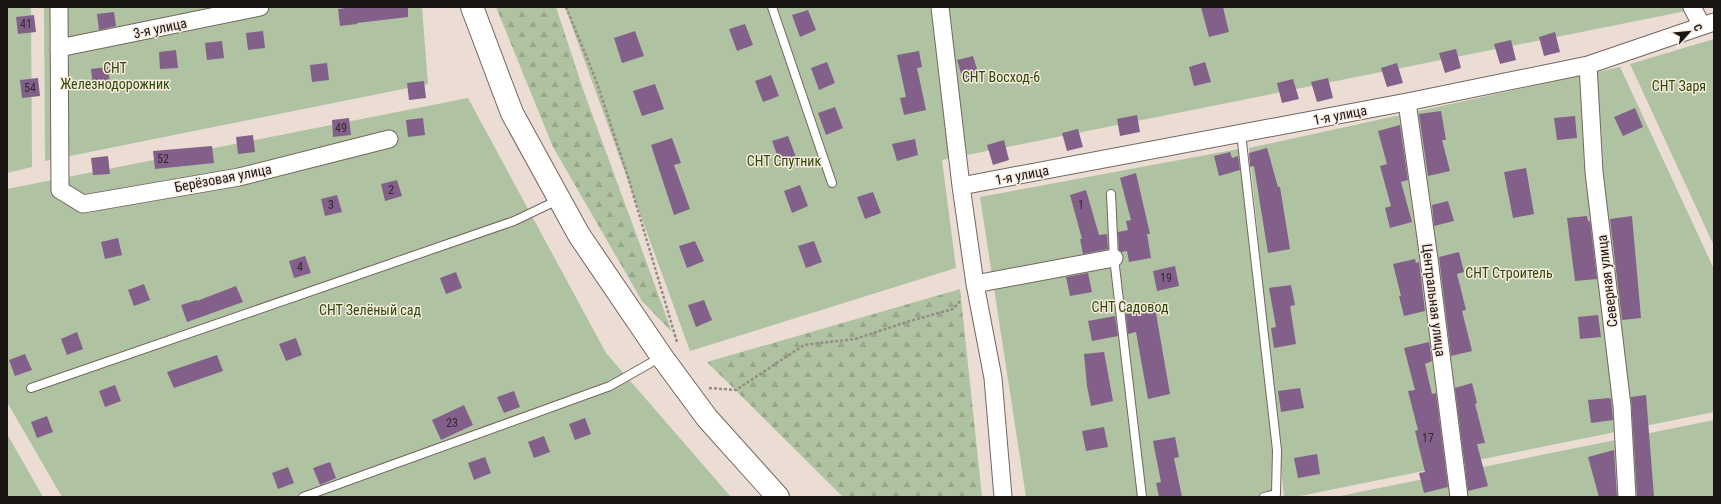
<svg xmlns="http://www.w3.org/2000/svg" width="1721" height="504" font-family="'Roboto Condensed',sans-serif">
  <defs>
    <pattern id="forest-firs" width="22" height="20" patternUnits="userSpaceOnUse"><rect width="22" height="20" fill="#afc2a1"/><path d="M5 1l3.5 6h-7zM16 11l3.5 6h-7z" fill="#96a68a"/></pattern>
  </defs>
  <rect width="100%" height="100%" fill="#ebddd4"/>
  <path fill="url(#forest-firs)" d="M 496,7 L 556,7 L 584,92 L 672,332 L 642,301 L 553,147 Z
    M 960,289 L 982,497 L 843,497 L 707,362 Z"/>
  <path fill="#afc2a1" d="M 7,7 L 31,7 L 32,167 L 7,173 Z
    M 44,7 L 422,7 L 428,84 L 45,161 Z
    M 565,7 L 1706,7 L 942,160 L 956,268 L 690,351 Z
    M 1714,39 L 1714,246 L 1630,64 Z
    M 1620,67 L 1714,269 L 1714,412 L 1295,497 L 1284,497 L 1249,148 Z
    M 468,98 L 606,353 L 731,497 L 62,497 L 7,402 L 7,189 Z
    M 1244,148 L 1270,372 L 1279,497 L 1026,497 L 980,197 Z
    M 1714,420 L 1714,497 L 1335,497 Z
    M 7,434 L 43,497 L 7,497 Z"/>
  <path fill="#83608a" d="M 355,7 L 408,7 L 408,17 L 357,23 L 357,24 L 340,26 L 338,9 Z
    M 1201,7 L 1223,7 L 1229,32 L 1209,37 Z
    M 808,10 L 816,30 L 800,37 L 792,15 Z
    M 114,12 L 116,26 L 99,30 L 97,14 Z
    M 34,15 L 36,32 L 18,34 L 16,17 Z
    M 745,24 L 753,45 L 737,51 L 729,29 Z
    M 263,31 L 265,48 L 248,50 L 246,33 Z
    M 635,31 L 644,56 L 622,63 L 614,38 Z
    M 1555,32 L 1560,52 L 1544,56 L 1539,37 Z
    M 1511,40 L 1516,60 L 1500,64 L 1494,44 Z
    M 222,41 L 224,58 L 207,60 L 205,43 Z
    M 1456,49 L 1461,68 L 1445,73 L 1439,53 Z
    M 176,50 L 178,68 L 160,69 L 159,52 Z
    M 919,51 L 922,67 L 917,68 L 926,110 L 904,115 L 900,98 L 906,97 L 897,55 Z
    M 973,56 L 979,76 L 963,80 L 957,60 Z
    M 827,62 L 835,83 L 819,90 L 811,68 Z
    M 1205,62 L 1211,82 L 1194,86 L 1189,67 Z
    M 327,63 L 329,80 L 312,82 L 310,65 Z
    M 1397,63 L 1403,83 L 1387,87 L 1381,68 Z
    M 108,67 L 110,84 L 93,86 L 91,69 Z
    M 771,75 L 779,96 L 763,102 L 755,81 Z
    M 38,78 L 40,96 L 22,98 L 20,80 Z
    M 1328,78 L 1333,98 L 1317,102 L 1311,82 Z
    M 1293,79 L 1299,99 L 1282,103 L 1277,83 Z
    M 424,81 L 426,98 L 409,100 L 407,83 Z
    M 655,84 L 664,109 L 642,116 L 633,91 Z
    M 835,107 L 843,128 L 826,135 L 818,113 Z
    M 1635,108 L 1643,127 L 1623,136 L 1614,117 Z
    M 1441,111 L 1446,140 L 1442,140 L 1450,171 L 1428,176 L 1419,114 Z
    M 1137,115 L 1140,132 L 1120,136 L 1117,119 Z
    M 1575,116 L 1577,138 L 1557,140 L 1554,118 Z
    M 349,118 L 351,135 L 333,137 L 332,120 Z
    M 423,118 L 425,135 L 408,137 L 406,120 Z
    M 1400,125 L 1408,180 L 1401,182 L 1412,222 L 1390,228 L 1385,208 L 1391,206 L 1380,166 L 1387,164 L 1378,131 Z
    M 1078,129 L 1083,147 L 1067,151 L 1062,133 Z
    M 253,135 L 255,152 L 238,154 L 236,137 Z
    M 788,136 L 796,157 L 780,163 L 772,141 Z
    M 672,138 L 681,163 L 674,165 L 690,209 L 674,215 L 651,145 Z
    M 915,139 L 918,155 L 897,161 L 892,144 Z
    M 1004,140 L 1009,160 L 993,165 L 987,145 Z
    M 212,146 L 214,163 L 155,169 L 153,151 Z
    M 1267,148 L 1278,187 L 1280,187 L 1290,249 L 1268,253 L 1254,166 L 1250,167 L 1249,153 Z
    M 1230,152 L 1232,158 L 1238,156 L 1240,170 L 1219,176 L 1214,156 Z
    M 108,156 L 110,174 L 93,175 L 91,158 Z
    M 1526,168 L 1534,214 L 1513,218 L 1504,172 Z
    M 1136,173 L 1150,234 L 1147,234 L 1151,258 L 1129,262 L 1127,251 L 1122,252 L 1119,250 L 1118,232 L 1128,230 L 1126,221 L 1131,220 L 1120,178 Z
    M 397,180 L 402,196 L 385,201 L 381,184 Z
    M 800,185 L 808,206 L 792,213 L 784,191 Z
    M 1086,190 L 1099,235 L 1107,234 L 1108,249 L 1083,254 L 1080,239 L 1082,239 L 1070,195 Z
    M 873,192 L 881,213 L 865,219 L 857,197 Z
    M 337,195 L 342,212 L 325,216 L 321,199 Z
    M 1448,201 L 1454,221 L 1434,226 L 1432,205 Z
    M 1587,216 L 1588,221 L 1590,221 L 1597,279 L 1575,281 L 1567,218 Z
    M 1632,216 L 1641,318 L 1622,320 L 1610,219 Z
    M 118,238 L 122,255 L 105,259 L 101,242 Z
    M 695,241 L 704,261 L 687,268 L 679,246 Z
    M 814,241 L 822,262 L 806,268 L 798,246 Z
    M 1459,252 L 1464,272 L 1457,274 L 1466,310 L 1462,311 L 1472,351 L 1451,356 L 1439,257 Z
    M 305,256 L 311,273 L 294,278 L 289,261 Z
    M 1415,259 L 1416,263 L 1419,262 L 1425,311 L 1404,316 L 1399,296 L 1401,296 L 1393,264 Z
    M 1175,266 L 1179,286 L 1157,291 L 1153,271 Z
    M 456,272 L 462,288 L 446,294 L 440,278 Z
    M 1088,273 L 1092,292 L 1070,296 L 1066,277 Z
    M 144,284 L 150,300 L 134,306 L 128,290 Z
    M 1291,285 L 1295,305 L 1290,306 L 1296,344 L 1274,348 L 1271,328 L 1276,327 L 1269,288 Z
    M 236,286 L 243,302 L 187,322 L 181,305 L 197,300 L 197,301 Z
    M 704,300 L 712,320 L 696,327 L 688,305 Z
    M 1154,302 L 1170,394 L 1148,399 L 1136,332 L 1128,334 L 1126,314 L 1134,312 L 1132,306 Z
    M 1598,315 L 1601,337 L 1580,339 L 1578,317 Z
    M 1115,316 L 1118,336 L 1092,341 L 1088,321 Z
    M 77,332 L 83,349 L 67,355 L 61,339 Z
    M 296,338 L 302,355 L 286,361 L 279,344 Z
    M 1429,342 L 1432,361 L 1425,364 L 1432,394 L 1436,393 L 1448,487 L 1424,493 L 1419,473 L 1425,472 L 1415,431 L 1418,430 L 1408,391 L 1415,390 L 1404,348 Z
    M 1104,352 L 1113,401 L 1091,406 L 1087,386 L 1084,354 Z
    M 25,354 L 32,370 L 15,376 L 9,360 Z
    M 217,355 L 223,371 L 174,388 L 167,372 Z
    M 1472,383 L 1477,403 L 1475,404 L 1485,443 L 1477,444 L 1488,486 L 1468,491 L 1455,388 Z
    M 115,385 L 121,401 L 105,407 L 99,391 Z
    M 1300,388 L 1304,408 L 1281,412 L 1278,391 Z
    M 514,391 L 520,407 L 504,413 L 497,397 Z
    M 1646,395 L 1654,497 L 1637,497 L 1631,397 Z
    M 1609,398 L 1611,399 L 1613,420 L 1591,423 L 1588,400 Z
    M 464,405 L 473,425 L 441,440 L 432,420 Z
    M 47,416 L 53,432 L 37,438 L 31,422 Z
    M 585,418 L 591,434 L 575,440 L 569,424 Z
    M 1104,427 L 1108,447 L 1086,451 L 1082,431 Z
    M 544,436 L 550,452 L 534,458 L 528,442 Z
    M 1175,437 L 1179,457 L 1174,458 L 1182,497 L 1159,497 L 1156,483 L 1161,482 L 1153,441 Z
    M 1614,450 L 1617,497 L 1599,497 L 1588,457 Z
    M 1317,454 L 1320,474 L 1298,478 L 1294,458 Z
    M 485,457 L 491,473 L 474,480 L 468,463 Z
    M 330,462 L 336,478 L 320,485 L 313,468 Z
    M 288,467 L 294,483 L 278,489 L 272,473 Z"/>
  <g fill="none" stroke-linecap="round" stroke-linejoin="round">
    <defs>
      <path id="service" d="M 772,7 L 832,183
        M 1241,133 L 1277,450 L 1276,494 L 1264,497
        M 1111,194 L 1114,258 L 1142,497
        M 31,388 L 514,221 L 558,200
        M 303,497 L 610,386 L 661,357"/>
      <path id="minor" d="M 59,7 L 60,190 L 83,204 L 239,177 L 389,139
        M 940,7 L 961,186 L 975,284 L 993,378 L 1003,497
        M 1692,7 L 1702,26
        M 59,48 L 260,7
        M 1588,65 L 1594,172 L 1622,406 L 1627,497
        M 1407,102 L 1429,259 L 1459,497
        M 961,186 L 1407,102 L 1588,65 L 1714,22
        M 975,284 L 1114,258"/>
      <path id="primary" d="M 472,7 L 512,113 L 579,235 L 662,357 L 707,418 L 778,497"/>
    </defs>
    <use href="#service" stroke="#73665f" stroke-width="10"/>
    <use href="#minor" stroke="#73665f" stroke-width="19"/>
    <use href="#primary" stroke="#73665f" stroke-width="24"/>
    <path stroke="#968c85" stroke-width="2.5" stroke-dasharray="3 2" stroke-linecap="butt" d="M 566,7 L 596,80 L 628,177 L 677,342
      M 709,388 L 736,390 L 804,345 L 855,339 L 910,321 L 953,309 L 961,300"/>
    <use href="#service" stroke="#fff" stroke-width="8"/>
    <use href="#minor" stroke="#fff" stroke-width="17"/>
    <use href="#primary" stroke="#fff" stroke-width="22"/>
  </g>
  <g text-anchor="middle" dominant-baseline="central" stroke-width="3" stroke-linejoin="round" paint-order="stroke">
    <g font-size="12" fill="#342831">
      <text x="26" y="24">41</text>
      <text x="30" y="88">54</text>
      <text x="341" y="128">49</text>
      <text x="163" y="159">52</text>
      <text x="391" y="190">2</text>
      <text x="331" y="205">3</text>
      <text x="1081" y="205">1</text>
      <text x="300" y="267">4</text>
      <text x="1166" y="278">19</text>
      <text x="452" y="423">23</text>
      <text x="1428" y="438">17</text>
    </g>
    <g font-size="14" fill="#1a1613" stroke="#f8eae1">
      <text transform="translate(160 28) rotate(-12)">3-я улица</text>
      <text transform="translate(1340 115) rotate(-11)">1-я улица</text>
      <text transform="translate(1022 175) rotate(-11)">1-я улица</text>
      <text transform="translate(223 178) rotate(-11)">Берёзовая улица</text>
      <text transform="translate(1607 281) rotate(-97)">Северная улица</text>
      <text transform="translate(1434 300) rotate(83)">Центральная улица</text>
    </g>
    <g font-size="14" fill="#294b00" stroke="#f8eae1">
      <text x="115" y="68">СНТ<tspan x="115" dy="16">Железнодорожник</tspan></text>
      <text x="1001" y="77">СНТ Восход-6</text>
      <text x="1679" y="86">СНТ Заря</text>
      <text x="784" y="161">СНТ Спутник</text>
      <text x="1509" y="273">СНТ Строитель</text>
      <text x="1130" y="307">СНТ Садовод</text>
      <text x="370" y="310">СНТ Зелёный сад</text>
    </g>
  </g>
  <rect width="1721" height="504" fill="none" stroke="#1a1613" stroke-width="16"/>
  <g transform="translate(1689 32) rotate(63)" stroke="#f8eae1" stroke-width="3" paint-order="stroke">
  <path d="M0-3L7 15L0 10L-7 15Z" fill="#1a1613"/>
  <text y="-6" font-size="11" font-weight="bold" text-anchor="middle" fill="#1a1613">С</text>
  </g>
</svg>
